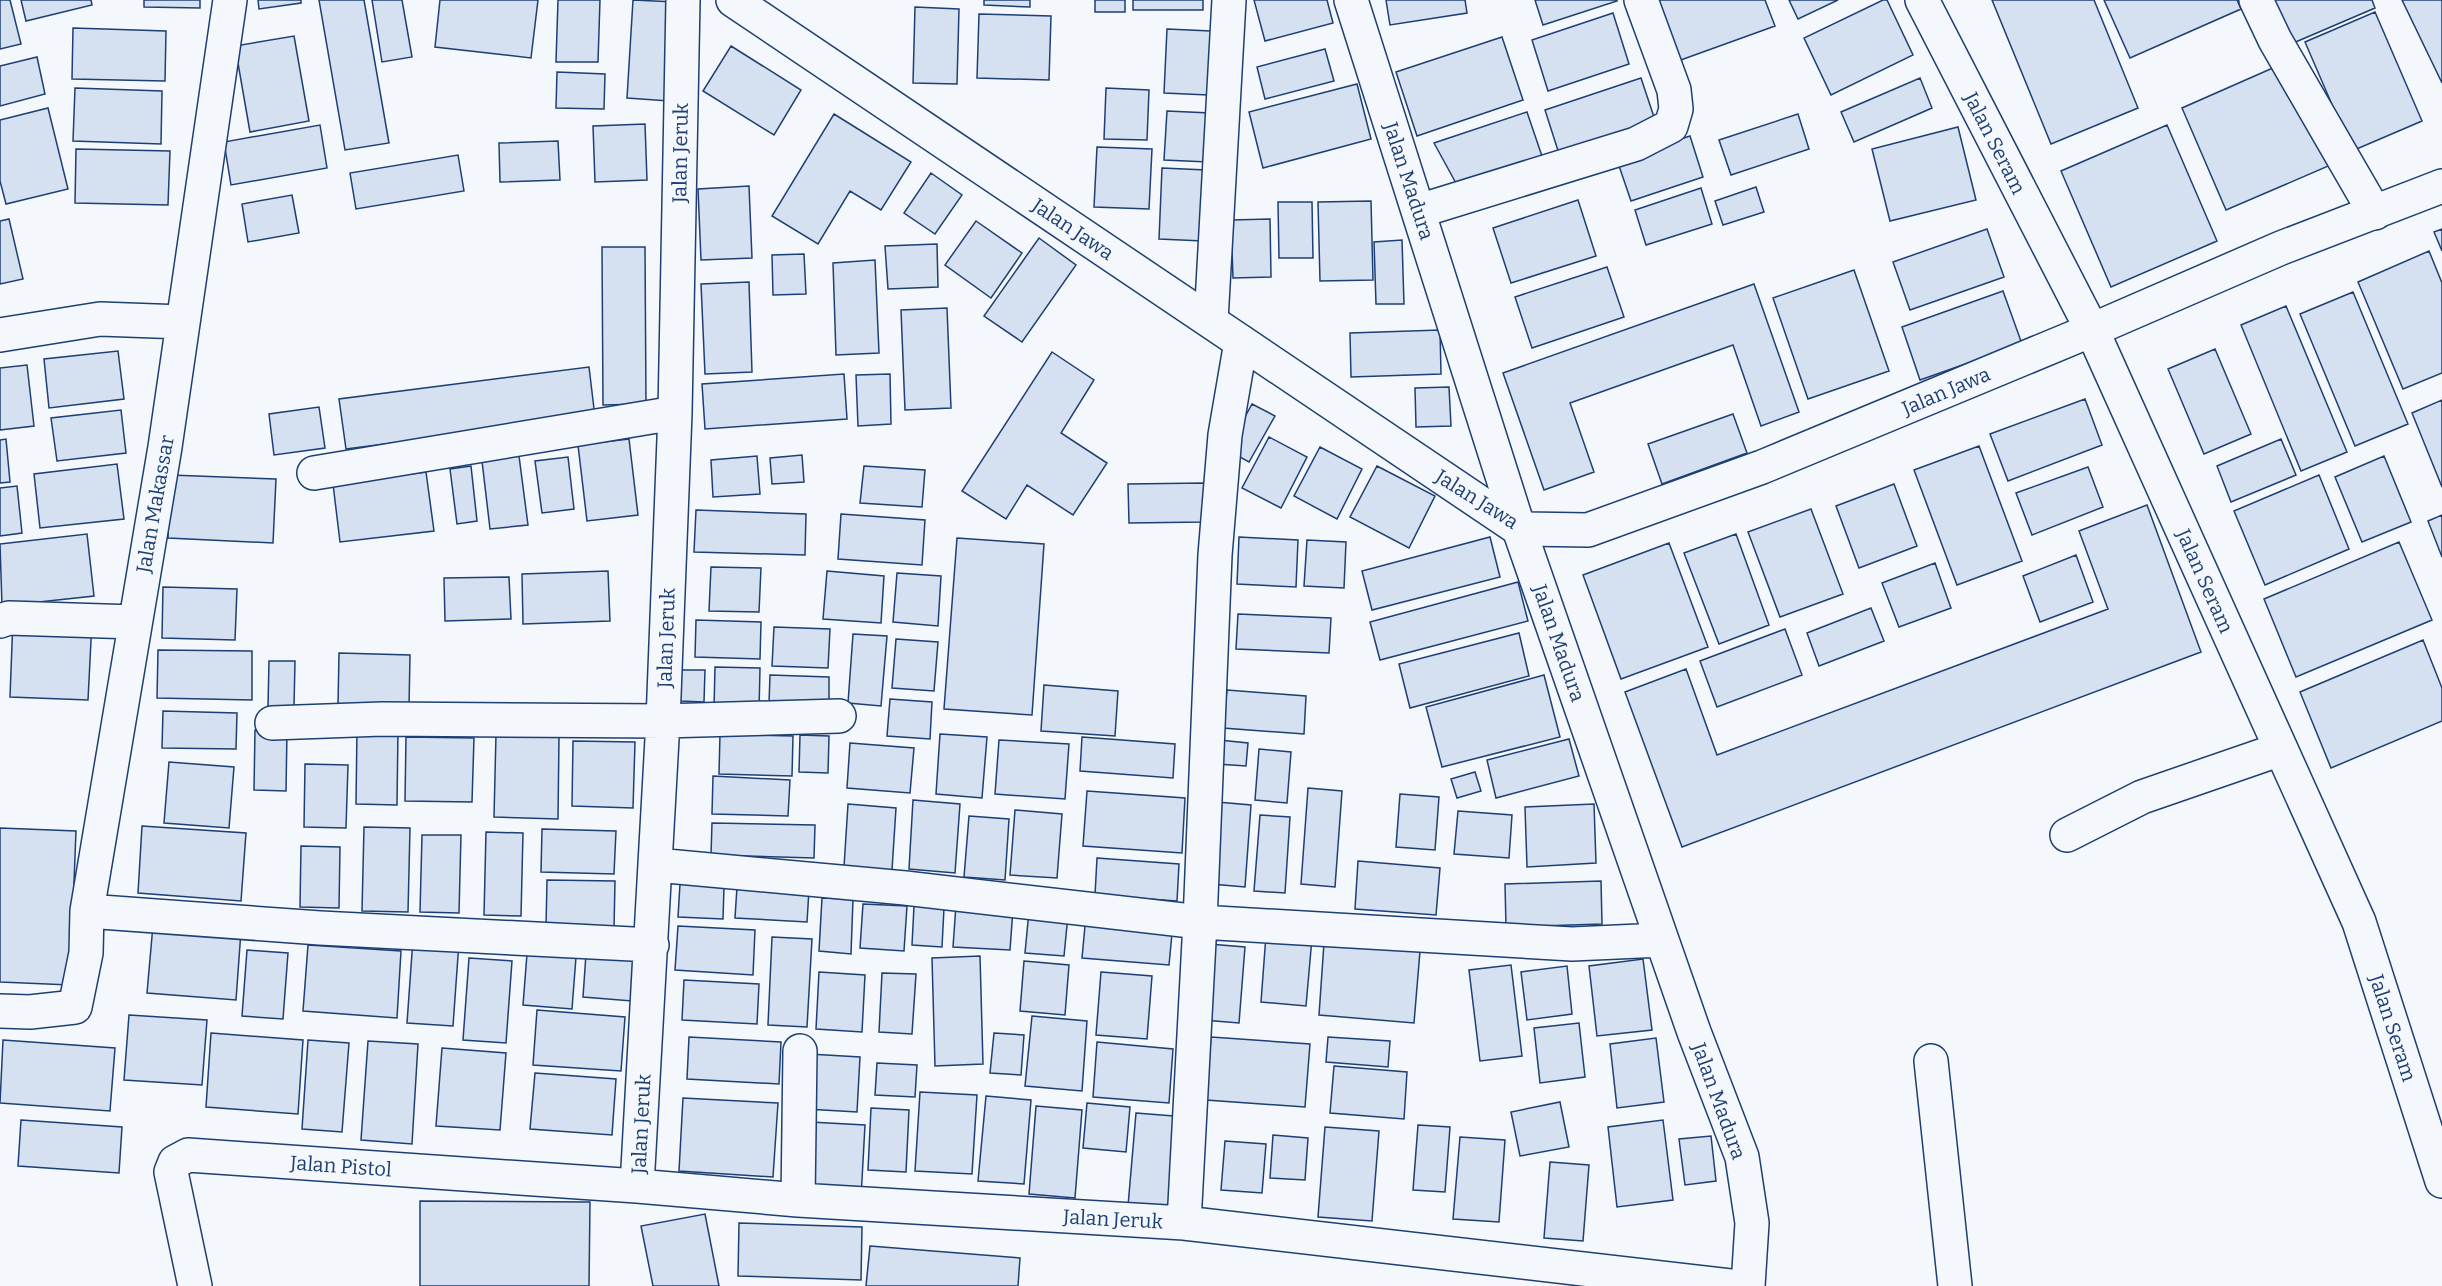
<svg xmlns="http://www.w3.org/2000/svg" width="2442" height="1286" font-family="Bitter,serif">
  <rect width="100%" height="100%" fill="#f4f7fb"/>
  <path fill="#d5e0f0" stroke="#1d3f73" stroke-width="1.5" d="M 0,0 L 10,0 L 21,44 L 0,49 Z
    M 21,0 L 91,0 L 92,5 L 26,21 Z
    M 144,0 L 200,0 L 200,8 L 144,7 Z
    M 258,0 L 301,0 L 301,3 L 259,9 Z
    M 319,0 L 364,0 L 389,143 L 345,150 Z
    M 372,0 L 402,0 L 412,57 L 382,62 Z
    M 440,0 L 538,0 L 531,58 L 435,47 Z
    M 558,0 L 600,0 L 598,62 L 556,62 Z
    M 633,0 L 676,2 L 669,101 L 627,98 Z
    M 984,0 L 1030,0 L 1030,7 L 984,5 Z
    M 1095,0 L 1125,0 L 1125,12 L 1095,12 Z
    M 1133,0 L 1203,0 L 1203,10 L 1133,10 Z
    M 1254,0 L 1327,0 L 1333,23 L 1265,41 Z
    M 1386,0 L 1465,0 L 1467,13 L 1390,25 Z
    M 1535,0 L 1617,0 L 1617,1 L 1543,25 Z
    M 1657,0 L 1765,0 L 1775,26 L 1678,61 Z
    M 1789,0 L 1838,0 L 1798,19 Z
    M 1883,0 L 1887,0 L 1913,55 L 1831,95 L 1804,38 Z
    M 1992,0 L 2094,0 L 2138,108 L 2051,144 Z
    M 2104,0 L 2237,0 L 2241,9 L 2130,58 Z
    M 2264,0 L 2372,0 L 2375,8 L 2284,47 Z
    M 2402,0 L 2442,0 L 2442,83 Z
    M 915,7 L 959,9 L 957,84 L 913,83 Z
    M 2375,12 L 2422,121 L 2352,151 L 2305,42 Z
    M 1613,13 L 1629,64 L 1548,91 L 1532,40 Z
    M 979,14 L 1051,16 L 1049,80 L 977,78 Z
    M 73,28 L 166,31 L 165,81 L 72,79 Z
    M 1167,29 L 1211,31 L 1208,95 L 1164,93 Z
    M 294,36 L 309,121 L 250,132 L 235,46 Z
    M 1502,37 L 1523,100 L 1417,136 L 1396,72 Z
    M 731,46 L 801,90 L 774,135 L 703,91 Z
    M 1325,49 L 1334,81 L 1265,99 L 1257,67 Z
    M 37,57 L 45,94 L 0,106 L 0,66 Z
    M 2275,67 L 2333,164 L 2226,210 L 2182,108 Z
    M 557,72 L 605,74 L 604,109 L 556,108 Z
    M 1641,78 L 1658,129 L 1561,160 L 1545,110 Z
    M 1920,78 L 1932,108 L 1854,142 L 1841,112 Z
    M 1357,84 L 1371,139 L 1263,168 L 1249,112 Z
    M 75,88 L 162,91 L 161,144 L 73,141 Z
    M 1106,88 L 1149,90 L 1147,140 L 1104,139 Z
    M 48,108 L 68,189 L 6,204 L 0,181 L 0,120 Z
    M 1167,111 L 1210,113 L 1208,162 L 1164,160 Z
    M 1527,112 L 1545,165 L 1457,185 L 1434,143 Z
    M 834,114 L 911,162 L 881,210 L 850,191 L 818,244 L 772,216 Z
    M 1798,114 L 1809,149 L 1731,175 L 1719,140 Z
    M 645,124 L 647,180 L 595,182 L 593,126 Z
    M 320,125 L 327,168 L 231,185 L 224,142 Z
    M 2167,125 L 2217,241 L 2111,287 L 2061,171 Z
    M 1958,127 L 1976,200 L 1890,221 L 1872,149 Z
    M 1690,136 L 1703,177 L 1631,201 L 1617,160 Z
    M 558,141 L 560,180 L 500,182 L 499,143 Z
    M 1097,147 L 1152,149 L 1149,209 L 1094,207 Z
    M 76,149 L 170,151 L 168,205 L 75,203 Z
    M 458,155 L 464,191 L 356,209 L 350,173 Z
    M 1162,168 L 1206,170 L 1203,241 L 1159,239 Z
    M 931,173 L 962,195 L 935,234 L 904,213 Z
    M 749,186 L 752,258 L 701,260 L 698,189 Z
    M 1756,187 L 1764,212 L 1723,225 L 1715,201 Z
    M 1701,188 L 1712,224 L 1646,245 L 1635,210 Z
    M 292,195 L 299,233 L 248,242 L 242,204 Z
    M 1578,200 L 1596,256 L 1511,283 L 1493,228 Z
    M 1371,201 L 1373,280 L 1320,281 L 1318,202 Z
    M 1278,202 L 1312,202 L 1313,258 L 1279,258 Z
    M 9,219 L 23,279 L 0,284 L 0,221 Z
    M 1270,219 L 1271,277 L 1233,278 L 1231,220 Z
    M 976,221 L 1022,253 L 991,298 L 945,265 Z
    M 1987,229 L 2004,277 L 1910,310 L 1893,262 Z
    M 2442,229 L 2442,251 L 2434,232 Z
    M 1039,238 L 1076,265 L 1022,342 L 984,316 Z
    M 1402,240 L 1404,304 L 1376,304 L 1374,242 Z
    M 937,244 L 938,287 L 888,289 L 885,246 Z
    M 602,247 L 645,247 L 646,404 L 603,405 Z
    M 2429,251 L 2442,283 L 2442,373 L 2403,389 L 2358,282 Z
    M 804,254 L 806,294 L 773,295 L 772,255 Z
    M 875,260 L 879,353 L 836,355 L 833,263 Z
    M 1607,267 L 1624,317 L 1532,348 L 1515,297 Z
    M 1854,270 L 1889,371 L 1808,399 L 1773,298 Z
    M 749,282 L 752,372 L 705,374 L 701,284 Z
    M 1754,284 L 1799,412 L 1761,426 L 1733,345 L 1570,403 L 1594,472 L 1544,490 L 1503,373 Z
    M 2003,291 L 2022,344 L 1920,380 L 1902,327 Z
    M 2353,292 L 2408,424 L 2355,446 L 2300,314 Z
    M 2286,306 L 2347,452 L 2301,471 L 2241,325 Z
    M 947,308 L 951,408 L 905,410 L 901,310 Z
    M 1440,330 L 1441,374 L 1351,377 L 1350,333 Z
    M 2215,349 L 2251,434 L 2204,454 L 2168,369 Z
    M 118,351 L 124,399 L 49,408 L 44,359 Z
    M 1052,352 L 1094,380 L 1061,433 L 1107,463 L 1073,515 L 1027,485 L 1006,519 L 962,491 Z
    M 27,365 L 34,426 L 0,430 L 0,368 Z
    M 589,367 L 595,417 L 346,449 L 339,399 Z
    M 844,374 L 847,419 L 705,429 L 702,384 Z
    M 890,374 L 891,424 L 858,426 L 856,375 Z
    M 1449,387 L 1451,426 L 1416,427 L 1415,388 Z
    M 2085,399 L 2102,445 L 2008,481 L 1990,434 Z
    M 2442,400 L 2442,487 L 2412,413 Z
    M 1252,404 L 1275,416 L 1249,462 L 1227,450 Z
    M 319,407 L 325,448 L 274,455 L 269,414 Z
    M 121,410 L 126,453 L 57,461 L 51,418 Z
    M 1733,414 L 1747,453 L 1662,484 L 1648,444 Z
    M 1269,437 L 1307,457 L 1281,508 L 1242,488 Z
    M 6,439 L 10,482 L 0,483 L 0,440 Z
    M 629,439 L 638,515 L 587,521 L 578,445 Z
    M 2281,439 L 2296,475 L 2231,502 L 2217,466 Z
    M 1979,446 L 2022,561 L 1957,585 L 1914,470 Z
    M 1320,447 L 1362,469 L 1337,519 L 1294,496 Z
    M 802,455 L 804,482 L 772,484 L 770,458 Z
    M 519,456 L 528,525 L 490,529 L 482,461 Z
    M 757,456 L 760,494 L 713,497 L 711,460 Z
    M 2384,456 L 2411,522 L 2362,542 L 2335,477 Z
    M 568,457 L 574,509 L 542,513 L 535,461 Z
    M 117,464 L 124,519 L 40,528 L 34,474 Z
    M 471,466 L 477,521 L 457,524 L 450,469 Z
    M 864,466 L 925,470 L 922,507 L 860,503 Z
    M 1377,466 L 1435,496 L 1409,548 L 1350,517 Z
    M 2088,467 L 2103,507 L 2032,535 L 2016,493 Z
    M 426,472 L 434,531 L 340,542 L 333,484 Z
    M 170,475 L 276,479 L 273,543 L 168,538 Z
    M 2319,475 L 2349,549 L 2265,585 L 2234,511 Z
    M 1204,483 L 1204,522 L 1129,523 L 1128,484 Z
    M 1894,484 L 1917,546 L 1859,568 L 1836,506 Z
    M 17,486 L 22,533 L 0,536 L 0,488 Z
    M 2147,505 L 2201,652 L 1682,847 L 1625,692 L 1686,669 L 1717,755 L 2108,609 L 2079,531 Z
    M 1811,509 L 1843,594 L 1780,617 L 1748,532 Z
    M 696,510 L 806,514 L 805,555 L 694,552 Z
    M 841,514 L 925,520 L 922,565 L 838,559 Z
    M 2442,515 L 2442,557 L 2428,521 Z
    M 87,534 L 94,596 L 2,606 L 0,544 Z
    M 1736,534 L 1769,625 L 1719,644 L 1684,553 Z
    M 1239,537 L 1298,540 L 1296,587 L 1237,584 Z
    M 1490,537 L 1500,577 L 1372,610 L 1362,571 Z
    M 957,538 L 1044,544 L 1032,715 L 944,709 Z
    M 1307,540 L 1346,542 L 1344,588 L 1304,586 Z
    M 2399,542 L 2432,620 L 2296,677 L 2264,599 Z
    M 1669,543 L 1708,647 L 1621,679 L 1583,575 Z
    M 2076,555 L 2093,602 L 2040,622 L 2023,576 Z
    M 1935,563 L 1951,608 L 1899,627 L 1882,583 Z
    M 711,567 L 761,568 L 759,612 L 709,611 Z
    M 608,571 L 610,621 L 523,624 L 522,574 Z
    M 827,571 L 884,576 L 881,623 L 823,619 Z
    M 897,573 L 941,576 L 938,626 L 893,622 Z
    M 509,577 L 511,619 L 445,621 L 444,578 Z
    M 1518,582 L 1528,621 L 1380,660 L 1370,622 Z
    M 163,587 L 237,589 L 235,640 L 162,638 Z
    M 1871,608 L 1884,641 L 1819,666 L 1807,633 Z
    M 1238,614 L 1331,618 L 1329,653 L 1236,649 Z
    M 13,618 L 92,621 L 88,700 L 10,697 Z
    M 696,620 L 761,622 L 760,659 L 695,657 Z
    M 774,627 L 830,629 L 828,668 L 772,666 Z
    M 1785,629 L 1802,675 L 1717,707 L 1700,661 Z
    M 1519,633 L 1529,676 L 1410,708 L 1399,664 Z
    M 853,634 L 887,636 L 881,706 L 848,703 Z
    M 896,639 L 938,642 L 934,691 L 892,688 Z
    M 2423,640 L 2442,688 L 2442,721 L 2331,768 L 2300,692 Z
    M 158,650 L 252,651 L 252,700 L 157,698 Z
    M 339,653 L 410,655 L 409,707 L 338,705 Z
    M 269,661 L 295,661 L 294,707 L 268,707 Z
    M 715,667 L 760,668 L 759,711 L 714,709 Z
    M 680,670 L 705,670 L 704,702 L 680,701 Z
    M 770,675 L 829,677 L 829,705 L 769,704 Z
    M 1544,675 L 1560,737 L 1442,767 L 1426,707 Z
    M 1044,685 L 1118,691 L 1115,736 L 1041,731 Z
    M 1227,690 L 1306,696 L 1304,734 L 1223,728 Z
    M 890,699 L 932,702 L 930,739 L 887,736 Z
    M 163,711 L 237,713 L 236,749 L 162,748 Z
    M 357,729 L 398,730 L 397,805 L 356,804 Z
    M 255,730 L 287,731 L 286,791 L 254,790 Z
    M 496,734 L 559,736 L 558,819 L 494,817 Z
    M 720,734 L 793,736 L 792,776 L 719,774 Z
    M 940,734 L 987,737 L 982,798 L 936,794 Z
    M 800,735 L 829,736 L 828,773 L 799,772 Z
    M 406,737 L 474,738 L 472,802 L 405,801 Z
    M 1082,737 L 1175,744 L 1173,778 L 1080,771 Z
    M 1569,739 L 1579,776 L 1496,798 L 1487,760 Z
    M 999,740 L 1069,744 L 1065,799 L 995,794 Z
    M 1219,740 L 1248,743 L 1246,766 L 1217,764 Z
    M 573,741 L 635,742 L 633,808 L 572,806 Z
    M 850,743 L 914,748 L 910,793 L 847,788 Z
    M 1259,749 L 1291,752 L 1287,803 L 1255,800 Z
    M 169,762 L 234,767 L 229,828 L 164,823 Z
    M 305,764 L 348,765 L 346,828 L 304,827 Z
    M 1475,772 L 1481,791 L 1457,798 L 1451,779 Z
    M 713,776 L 790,780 L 788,816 L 712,814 Z
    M 1308,788 L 1342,791 L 1335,887 L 1301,884 Z
    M 1087,791 L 1185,798 L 1182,853 L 1083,846 Z
    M 1400,794 L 1439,797 L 1435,850 L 1396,847 Z
    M 913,800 L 960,804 L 955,873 L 909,869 Z
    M 1217,802 L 1251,805 L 1245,887 L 1211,884 Z
    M 848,804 L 896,808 L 892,870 L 844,867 Z
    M 1594,804 L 1596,863 L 1527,867 L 1525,807 Z
    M 1015,810 L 1062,814 L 1057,878 L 1010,875 Z
    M 1458,811 L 1512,815 L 1509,858 L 1454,854 Z
    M 1260,815 L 1290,817 L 1285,893 L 1254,891 Z
    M 969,816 L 1009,819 L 1005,880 L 964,877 Z
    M 712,823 L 815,825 L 814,858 L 711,855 Z
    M 142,826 L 246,833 L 241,901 L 138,893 Z
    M 364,827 L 410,828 L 408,912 L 362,911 Z
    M 0,828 L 76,831 L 70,985 L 0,982 Z
    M 542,829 L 616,831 L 614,874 L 541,872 Z
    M 486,832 L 523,833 L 521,916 L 484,915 Z
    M 422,835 L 461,835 L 459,913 L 420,912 Z
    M 301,846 L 340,847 L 339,908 L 300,907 Z
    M 1097,858 L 1179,864 L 1177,901 L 1095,895 Z
    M 1358,861 L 1440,868 L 1436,915 L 1355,909 Z
    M 547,880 L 615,881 L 614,929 L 546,927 Z
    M 1601,881 L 1602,924 L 1506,927 L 1505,884 Z
    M 680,884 L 724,887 L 723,919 L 678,917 Z
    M 737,887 L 809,890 L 807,922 L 735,918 Z
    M 822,898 L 853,899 L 851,954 L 819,951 Z
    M 863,904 L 907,906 L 904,951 L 860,948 Z
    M 956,905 L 1013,909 L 1010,950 L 953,947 Z
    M 914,906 L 944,908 L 942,947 L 912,945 Z
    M 1029,911 L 1068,915 L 1064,956 L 1025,953 Z
    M 1086,915 L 1173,923 L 1169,965 L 1082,958 Z
    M 153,925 L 241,931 L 236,1000 L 147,993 Z
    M 678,926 L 755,930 L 753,975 L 675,970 Z
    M 1266,935 L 1312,938 L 1306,1006 L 1261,1002 Z
    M 772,937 L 812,939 L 807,1027 L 768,1025 Z
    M 413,939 L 459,942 L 453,1026 L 407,1023 Z
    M 1324,943 L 1420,951 L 1414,1023 L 1319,1015 Z
    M 1209,944 L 1245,947 L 1239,1023 L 1203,1020 Z
    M 308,945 L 401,951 L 397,1018 L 303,1011 Z
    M 247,950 L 288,953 L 283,1019 L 242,1016 Z
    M 527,954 L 576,957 L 572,1009 L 523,1005 Z
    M 586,954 L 635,958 L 632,1001 L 583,997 Z
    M 980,956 L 983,1064 L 935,1066 L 932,958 Z
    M 469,958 L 512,961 L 506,1043 L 463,1040 Z
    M 1643,959 L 1652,1030 L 1597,1036 L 1589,966 Z
    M 1024,961 L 1069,965 L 1065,1015 L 1020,1011 Z
    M 1511,965 L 1522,1056 L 1480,1061 L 1469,970 Z
    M 1567,966 L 1572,1014 L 1527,1020 L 1521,972 Z
    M 819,972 L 865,975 L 862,1032 L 816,1029 Z
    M 1101,972 L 1152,976 L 1147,1039 L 1096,1035 Z
    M 882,973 L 916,974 L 912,1034 L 879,1032 Z
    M 684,980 L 759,984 L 757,1024 L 682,1020 Z
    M 537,1010 L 625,1017 L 621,1071 L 533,1065 Z
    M 129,1015 L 207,1020 L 202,1085 L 124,1080 Z
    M 1032,1016 L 1087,1021 L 1082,1091 L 1025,1086 Z
    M 1579,1023 L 1585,1077 L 1540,1083 L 1534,1028 Z
    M 211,1033 L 303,1040 L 298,1114 L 206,1107 Z
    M 994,1033 L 1024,1035 L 1021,1075 L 990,1073 Z
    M 689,1037 L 781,1042 L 779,1084 L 687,1079 Z
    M 1211,1037 L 1310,1044 L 1305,1107 L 1206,1100 Z
    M 1328,1037 L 1390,1041 L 1388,1067 L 1326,1062 Z
    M 1656,1038 L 1664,1102 L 1617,1108 L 1610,1044 Z
    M 3,1040 L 115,1048 L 110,1111 L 0,1103 Z
    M 308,1040 L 349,1043 L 342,1132 L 302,1129 Z
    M 368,1041 L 418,1044 L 412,1144 L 361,1140 Z
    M 1097,1042 L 1173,1049 L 1169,1103 L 1093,1097 Z
    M 442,1048 L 506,1053 L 500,1130 L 436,1126 Z
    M 809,1054 L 860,1057 L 857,1112 L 806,1109 Z
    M 877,1063 L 917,1065 L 915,1097 L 875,1095 Z
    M 1334,1066 L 1407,1072 L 1404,1119 L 1330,1113 Z
    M 535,1073 L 616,1079 L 612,1135 L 530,1129 Z
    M 920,1092 L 977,1095 L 972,1174 L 915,1171 Z
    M 986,1096 L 1031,1100 L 1024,1184 L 978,1181 Z
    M 683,1098 L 778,1103 L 773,1177 L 679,1171 Z
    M 1560,1102 L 1569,1147 L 1520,1156 L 1511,1112 Z
    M 1087,1103 L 1130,1107 L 1126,1152 L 1083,1148 Z
    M 1036,1106 L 1082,1110 L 1075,1198 L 1029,1194 Z
    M 871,1108 L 909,1110 L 906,1172 L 868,1170 Z
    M 1136,1113 L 1186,1117 L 1177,1211 L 1128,1206 Z
    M 21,1120 L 122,1127 L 119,1173 L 18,1166 Z
    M 1663,1120 L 1673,1200 L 1617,1207 L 1608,1127 Z
    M 810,1122 L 865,1125 L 861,1198 L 807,1195 Z
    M 1418,1125 L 1450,1127 L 1445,1192 L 1413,1190 Z
    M 1325,1127 L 1379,1131 L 1372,1221 L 1318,1217 Z
    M 1273,1135 L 1308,1138 L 1305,1180 L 1270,1178 Z
    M 1711,1136 L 1716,1181 L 1685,1185 L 1679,1139 Z
    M 1460,1137 L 1505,1140 L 1499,1222 L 1453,1219 Z
    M 1225,1141 L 1266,1144 L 1262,1193 L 1221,1190 Z
    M 1550,1162 L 1589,1165 L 1583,1241 L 1544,1238 Z
    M 420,1201 L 590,1202 L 589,1286 L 420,1286 Z
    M 705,1214 L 719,1286 L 653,1286 L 641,1226 Z
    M 739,1223 L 862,1227 L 861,1280 L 738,1276 Z
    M 870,1246 L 1020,1258 L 1018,1286 L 866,1286 Z"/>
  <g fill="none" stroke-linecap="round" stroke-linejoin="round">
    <defs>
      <path id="minor" d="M 683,0 L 675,413 L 663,721 L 637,1186 L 798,1200 L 1184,1223 L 1730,1286
        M 1351,0 L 1519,529 L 1694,1032 L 1742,1157 L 1752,1223 L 1748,1286
        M 1922,0 L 2092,330 L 2359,922 L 2442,1181
        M 2256,0 L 2275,40 L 2375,213
        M 1419,211 L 1636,144 L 1671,126 L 1676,109 L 1674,90 L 1641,0
        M 1211,321 L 1229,0
        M 0,335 L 100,319 L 183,322
        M 314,473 L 675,413
        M 0,621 L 9,618 L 135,622
        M 272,723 L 382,719 L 663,721 L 839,716
        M 2067,835 L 2142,797 L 2281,749
        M 656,865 L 905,888 L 1200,922 L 1572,944 L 1662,940
        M 87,911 L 320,928 L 652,945
        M 0,1011 L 30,1012 L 75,1007 L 86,953 L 87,911 L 165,447 L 230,0
        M 1931,1061 L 1955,1286
        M 798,1200 L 800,1051
        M 1184,1223 L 1200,922 L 1215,555 L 1225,435 L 1241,342
        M 195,1286 L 171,1172 L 175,1162 L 188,1155 L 637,1186"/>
      <path id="tertiary" d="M 733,0 L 1519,529 L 1588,530 L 1762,467 L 2092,330 L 2281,248 L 2442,186"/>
    </defs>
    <use href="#minor" stroke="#1d3f73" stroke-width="36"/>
    <use href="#tertiary" stroke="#1d3f73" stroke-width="36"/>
    <use href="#minor" stroke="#f4f7fb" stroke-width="33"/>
    <use href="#tertiary" stroke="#f4f7fb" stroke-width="33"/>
  </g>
  <g text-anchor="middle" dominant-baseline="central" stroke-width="4.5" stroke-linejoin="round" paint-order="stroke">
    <g font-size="20" fill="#1d3f73" stroke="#f4f7fb">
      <text transform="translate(1995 143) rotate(63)">Jalan Seram</text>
      <text transform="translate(680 153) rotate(-89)">Jalan Jeruk</text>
      <text transform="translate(1409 181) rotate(72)">Jalan Madura</text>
      <text transform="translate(1073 229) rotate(34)">Jalan Jawa</text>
      <text transform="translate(1946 391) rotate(-23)">Jalan Jawa</text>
      <text transform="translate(1477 499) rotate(32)">Jalan Jawa</text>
      <text transform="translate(155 504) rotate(-80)">Jalan Makassar</text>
      <text transform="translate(2205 581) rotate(66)">Jalan Seram</text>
      <text transform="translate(666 638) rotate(-88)">Jalan Jeruk</text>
      <text transform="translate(1559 643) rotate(71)">Jalan Madura</text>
      <text transform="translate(2393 1028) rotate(72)">Jalan Seram</text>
      <text transform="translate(1719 1101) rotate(70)">Jalan Madura</text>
      <text transform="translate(641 1124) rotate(-87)">Jalan Jeruk</text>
      <text transform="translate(341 1166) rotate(4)">Jalan Pistol</text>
      <text transform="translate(1113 1219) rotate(3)">Jalan Jeruk</text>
    </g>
  </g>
</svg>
